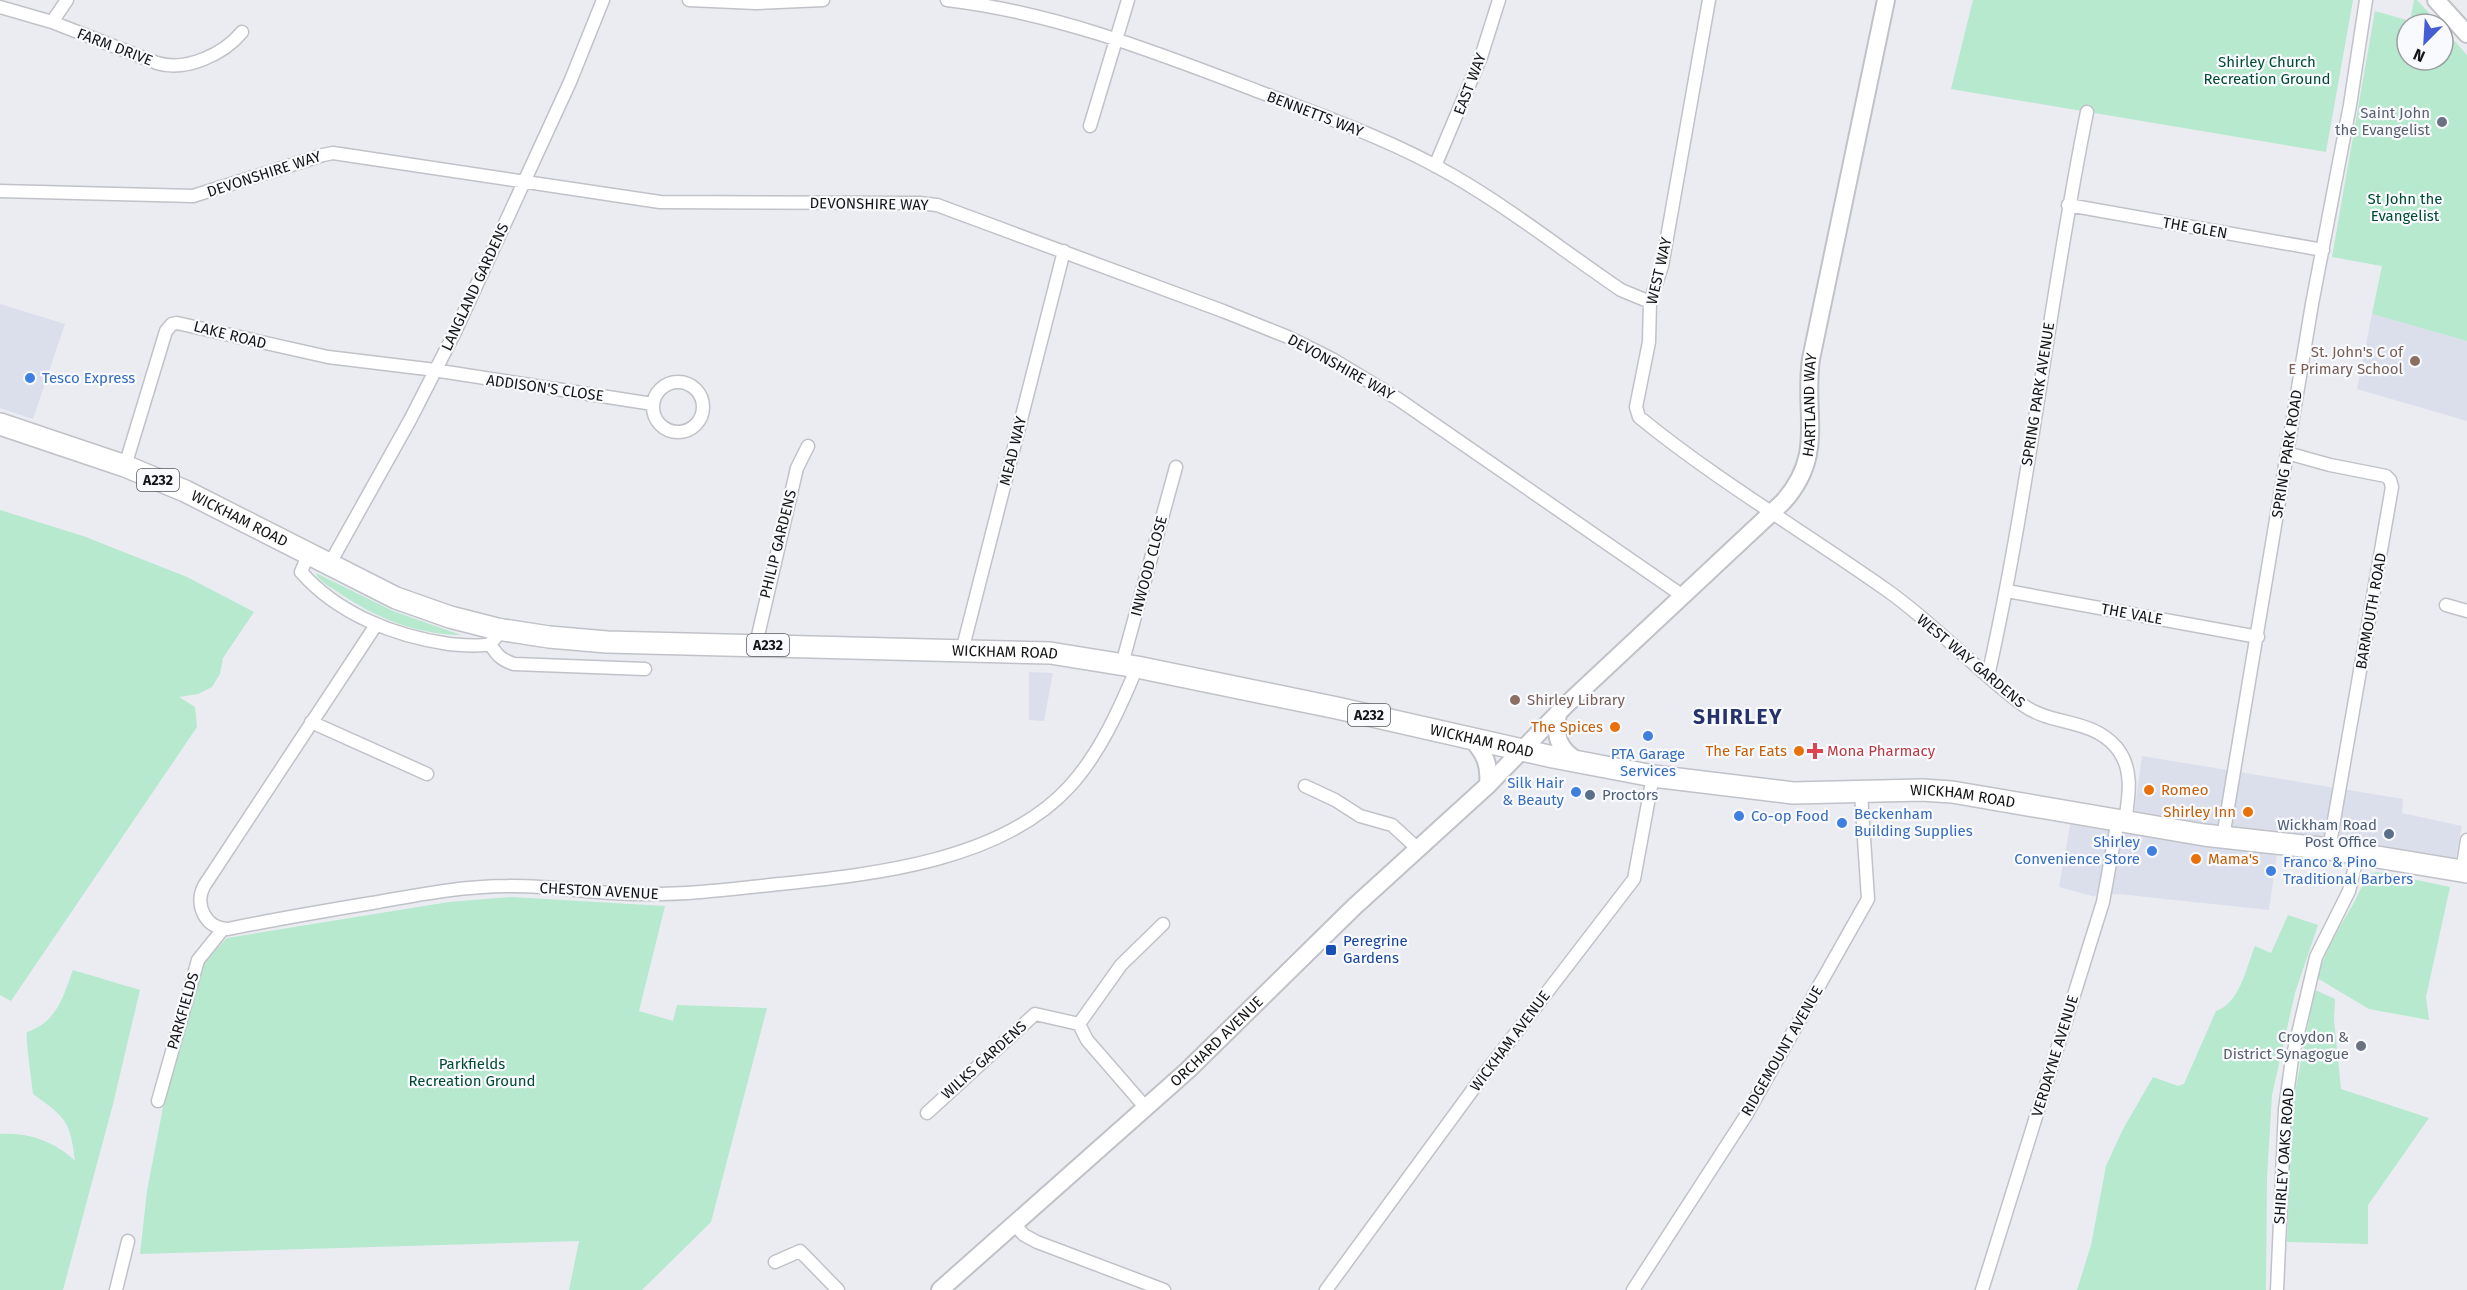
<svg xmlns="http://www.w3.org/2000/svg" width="2467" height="1290" font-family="'Fira Sans',sans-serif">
  <rect width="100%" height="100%" fill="#eaecf2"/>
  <path fill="#dbdfec" d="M 0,304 L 65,324 L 33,419 L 0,408 Z
    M 2372,314 L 2467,341 L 2467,421 L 2357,389 Z
    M 1029,672 L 1053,673 L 1044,721 L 1029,720 Z
    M 2142,756 L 2403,799 L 2402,813 L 2462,826 L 2455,863 L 2280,834 L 2269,910 L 2118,894 L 2092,896 L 2059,887 L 2074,803 L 2134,814 Z"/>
  <path fill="#b6e9cd" d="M 1973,0 L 2353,0 L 2326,152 L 1951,89 Z
    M 2414,0 L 2417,0 L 2439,24 L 2407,24 L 2407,60 L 2443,60 L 2443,28 L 2467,55 L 2467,341 L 2372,314 L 2382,266 L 2332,257 L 2375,11 L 2410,21 Z
    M 0,510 L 83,536 L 187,577 L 254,612 L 223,658 L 220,674 L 212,687 L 198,694 L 179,697 L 195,707 L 197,727 L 11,1001 L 0,995 Z
    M 316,573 L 393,611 L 461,635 C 413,634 374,617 335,590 C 328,586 317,579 316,573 Z
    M 2378,872 L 2450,887 L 2426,997 L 2429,1020 L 2369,1009 L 2317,978 C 2327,947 2336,933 2352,906 C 2359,895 2362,882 2371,873 Z
    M 511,897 L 665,906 L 639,1011 L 673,1021 L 677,1005 L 767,1008 L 711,1222 L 642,1290 L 569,1290 L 579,1241 L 140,1254 L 147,1191 L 164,1102 L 203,963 L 227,938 L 449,902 Z
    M 2288,915 L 2318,925 L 2295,993 L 2272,1095 L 2267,1177 L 2266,1290 L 2077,1290 L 2091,1245 L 2106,1166 L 2122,1131 L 2153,1077 L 2178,1086 L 2184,1084 L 2216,1011 C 2240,1003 2246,968 2255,946 L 2271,953 Z
    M 73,970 L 140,990 L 113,1104 L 63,1290 L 0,1290 L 0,1134 C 28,1132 56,1142 75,1161 C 70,1120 66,1118 33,1094 C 32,1082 25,1038 27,1032 C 57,1022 63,997 73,970 Z
    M 2315,990 L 2335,999 L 2334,1020 L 2341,1089 L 2429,1118 L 2368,1205 L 2368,1244 L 2287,1242 L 2292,1107 Z"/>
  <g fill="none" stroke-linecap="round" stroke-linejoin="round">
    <defs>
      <path id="street" d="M 689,0 L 756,3 L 823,0
        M 947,0 C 1057,13 1158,53 1260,92 C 1325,117 1392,140 1452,175 C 1511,209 1565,252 1621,290 L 1650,302
        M 1709,0 L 1662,266 L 1650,302 L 1649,342 L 1636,407 L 1639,417 C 1716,480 1806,533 1888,591 C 1936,625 1976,670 2023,705 C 2052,726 2091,718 2116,747 C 2134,768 2129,796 2125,821
        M 0,7 L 52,22 L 67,0
        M 52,22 L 157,63 C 186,72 224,54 242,32
        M 1090,126 L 1128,0
        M 1435,166 L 1481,57 L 1499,0
        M 0,191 L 193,196 L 323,155 L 333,153 L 660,202 L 919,203 L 937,205 L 1223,311 L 1288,337 L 1332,359 L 1398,399 L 1683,596
        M 2068,205 L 2323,250
        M653 407a25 25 0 1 1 50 0a25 25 0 1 1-50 0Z
        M 2287,453 L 2330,465 L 2386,476 L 2390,480 L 2392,487 L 2329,849
        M 125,466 L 166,331 L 172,324 L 177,323 L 328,357 L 427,369 L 653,404
        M 308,555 L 301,572 C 338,614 394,636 449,644 C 462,645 477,647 490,644 L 496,637 L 497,629
        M 329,565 L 410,420 L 455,332 L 570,82 L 603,0
        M 2007,591 L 2258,637
        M 2446,605 L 2467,611
        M 376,625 L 204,886 C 194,905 206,929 228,929 C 276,919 324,911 372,903 C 417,895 462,886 508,886 C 551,885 595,894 639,894 C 686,895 733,889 780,884 C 875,874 1002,861 1070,786 C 1100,753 1120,708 1137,667
        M 490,644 C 497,655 501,660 514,664 L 645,669
        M 756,644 L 797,468 L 808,446
        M 962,651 L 1064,251
        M 1122,664 L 1176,467
        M 1988,676 C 2030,489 2049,299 2087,112
        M 311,722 L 427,774
        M 1305,786 L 1335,800 L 1360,816 L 1392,825 L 1418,849
        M 2223,837 L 2312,304 L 2350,105 L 2366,0
        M 2462,871 L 2467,840
        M 1079,1024 L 1087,1040 L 1146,1108
        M 158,1101 L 198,960 L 223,929
        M 927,1113 L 1035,1014 L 1079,1024 L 1121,965 L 1163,924
        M 1015,1225 L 1024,1235 L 1037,1242 L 1164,1290
        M 775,1262 L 800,1251 L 838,1290
        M 116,1290 L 128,1241
        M 1326,1290 L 1485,1073 L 1634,879 L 1653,776
        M 1633,1290 L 1745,1117 L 1868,899 L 1861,793
        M 1982,1290 L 2103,902 L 2118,819
        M 2277,1290 L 2285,1109 L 2292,1059 L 2316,957 L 2349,891 L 2358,854"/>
      <g id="secondary">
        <path d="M 2436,0 L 2467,34"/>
        <path d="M 1558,713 C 1554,736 1558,749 1579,762"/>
        <path d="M 1471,738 C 1485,754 1490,764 1488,785"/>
        <path id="s1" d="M 940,1290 L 1188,1070 L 1354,907 L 1488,785 L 1566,705 L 1783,502 C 1826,454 1803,415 1811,359 L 1886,0"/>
      </g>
      <g id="highway">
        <path id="s2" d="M 0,424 L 125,466 L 185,491 L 396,598 L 450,617 L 497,629 L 549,637 L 607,642 L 1050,653 L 1137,667 L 1337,708 L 1553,757 L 1653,776 L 1793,793 L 1922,790 L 1952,792 L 2204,835 L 2329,849 L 2467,872"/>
      </g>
    </defs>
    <use href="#street" stroke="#c0c2c8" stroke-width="15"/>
    <use href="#secondary" stroke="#c0c2c8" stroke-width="20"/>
    <use href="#highway" stroke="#c0c2c8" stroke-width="24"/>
    <use href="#street" stroke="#fff" stroke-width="12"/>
    <use href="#secondary" stroke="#fff" stroke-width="16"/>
    <use href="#highway" stroke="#fff" stroke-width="21"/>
  </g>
  <g fill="#6b7280" stroke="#f8fafe" stroke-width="2">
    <circle cx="2442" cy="122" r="6"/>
    <circle cx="2361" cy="1046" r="6"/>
  </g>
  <g fill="#8d6e63" stroke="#f8fafe" stroke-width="2">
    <circle cx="2415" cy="361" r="6"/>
    <circle cx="1515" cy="700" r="6"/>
  </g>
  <g fill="#3f7fe0" stroke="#f8fafe" stroke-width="2">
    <circle cx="30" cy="378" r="6"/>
    <circle cx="1648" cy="736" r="6"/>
    <circle cx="1576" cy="792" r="6"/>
    <circle cx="1739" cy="816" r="6"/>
    <circle cx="1842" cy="823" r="6"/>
    <circle cx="2152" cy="851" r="6"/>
    <circle cx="2271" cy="871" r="6"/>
  </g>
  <g fill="#e8710a" stroke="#f8fafe" stroke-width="2">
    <circle cx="1615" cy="727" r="6"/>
    <circle cx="1799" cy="751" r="6"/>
    <circle cx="2149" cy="790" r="6"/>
    <circle cx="2248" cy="812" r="6"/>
    <circle cx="2196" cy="859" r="6"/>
  </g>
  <path fill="#e0444e" stroke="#f8fafe" stroke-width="2" d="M1812 742h6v6h6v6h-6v6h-6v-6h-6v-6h6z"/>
  <g fill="#5c6f8a" stroke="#f8fafe" stroke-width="2">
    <circle cx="1590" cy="795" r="6"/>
    <circle cx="2389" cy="834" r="6"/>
  </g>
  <rect fill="#1a4fb4" stroke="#f8fafe" stroke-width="2" x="1325" y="944" width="12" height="12" rx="3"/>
  <g text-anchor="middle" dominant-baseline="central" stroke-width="4.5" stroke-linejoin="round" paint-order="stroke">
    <g fill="#f8fafe" stroke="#595a5c" stroke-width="1.5">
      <rect x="137" y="469" width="42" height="22" rx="4.5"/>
      <rect x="747" y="634" width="42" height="22" rx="4.5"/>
      <rect x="1348" y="704" width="42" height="22" rx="4.5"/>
    </g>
    <g font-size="14" font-weight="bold" fill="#151517">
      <text x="158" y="480">A232</text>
      <text x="768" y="645">A232</text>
      <text x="1369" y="715">A232</text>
    </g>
    <g font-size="15" fill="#151517" stroke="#f8fafe">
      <text transform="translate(115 47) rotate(21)">FARM DRIVE</text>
      <text transform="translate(1470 84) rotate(-69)">EAST WAY</text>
      <text transform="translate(1315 114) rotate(21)">BENNETTS WAY</text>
      <text transform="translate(264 174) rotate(-18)">DEVONSHIRE WAY</text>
      <text transform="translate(869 204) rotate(1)">DEVONSHIRE WAY</text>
      <text transform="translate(2195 228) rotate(10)">THE GLEN</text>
      <text transform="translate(1659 271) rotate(-77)">WEST WAY</text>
      <text transform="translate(475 287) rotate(-65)">LANGLAND GARDENS</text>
      <text transform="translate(230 335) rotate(14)">LAKE ROAD</text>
      <text transform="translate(1341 367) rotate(29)">DEVONSHIRE WAY</text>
      <text transform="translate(545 388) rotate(8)">ADDISON'S CLOSE</text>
      <text transform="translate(2038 394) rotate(-81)">SPRING PARK AVENUE</text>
      <text stroke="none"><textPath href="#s1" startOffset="1258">HARTLAND WAY</textPath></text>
      <text transform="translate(1013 451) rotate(-76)">MEAD WAY</text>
      <text transform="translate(2287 454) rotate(-81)">SPRING PARK ROAD</text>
      <text stroke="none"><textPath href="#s2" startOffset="258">WICKHAM ROAD</textPath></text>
      <text transform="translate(778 544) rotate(-76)">PHILIP GARDENS</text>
      <text transform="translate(1149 566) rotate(-75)">INWOOD CLOSE</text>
      <text transform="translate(2371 611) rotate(-80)">BARMOUTH ROAD</text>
      <text transform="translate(2132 614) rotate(10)">THE VALE</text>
      <text stroke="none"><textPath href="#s2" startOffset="1048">WICKHAM ROAD</textPath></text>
      <text transform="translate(1971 661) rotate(40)">WEST WAY GARDENS</text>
      <text stroke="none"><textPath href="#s2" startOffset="1534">WICKHAM ROAD</textPath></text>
      <text stroke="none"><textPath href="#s2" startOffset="2020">WICKHAM ROAD</textPath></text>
      <text transform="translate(599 891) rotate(3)">CHESTON AVENUE</text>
      <text transform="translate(183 1011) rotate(-74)">PARKFIELDS</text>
      <text stroke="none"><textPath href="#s1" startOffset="372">ORCHARD AVENUE</textPath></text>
      <text transform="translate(1510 1041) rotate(-53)">WICKHAM AVENUE</text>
      <text transform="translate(1782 1051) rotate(-60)">RIDGEMOUNT AVENUE</text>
      <text transform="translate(2055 1056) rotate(-73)">VERDAYNE AVENUE</text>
      <text transform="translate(984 1060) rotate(-42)">WILKS GARDENS</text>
      <text transform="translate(2284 1156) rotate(-86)">SHIRLEY OAKS ROAD</text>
    </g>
    <g font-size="15" fill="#004c30" stroke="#f8fafe">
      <text x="2267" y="62">Shirley Church<tspan x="2267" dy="17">Recreation Ground</tspan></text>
      <text x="2405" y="199">St John the<tspan x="2405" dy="17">Evangelist</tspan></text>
      <text x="472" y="1064">Parkfields<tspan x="472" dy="17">Recreation Ground</tspan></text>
    </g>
    <g font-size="15" fill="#5b616d" stroke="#f8fafe" text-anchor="end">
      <text x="2430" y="113">Saint John<tspan x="2430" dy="17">the Evangelist</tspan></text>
      <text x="2349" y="1037">Croydon &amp;<tspan x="2349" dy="17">District Synagogue</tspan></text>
    </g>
    <g font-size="15" fill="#785e54" stroke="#f8fafe" text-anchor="end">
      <text x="2403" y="352">St. John's C of<tspan x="2403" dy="17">E Primary School</tspan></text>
      <text x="1527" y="700" text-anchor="start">Shirley Library</text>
    </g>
    <g font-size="15" fill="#366cbe" stroke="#f8fafe" text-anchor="start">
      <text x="42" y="378">Tesco Express</text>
      <text x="1648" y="754" text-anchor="middle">PTA Garage<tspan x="1648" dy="17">Services</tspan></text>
      <text x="1564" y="783" text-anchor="end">Silk Hair<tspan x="1564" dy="17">&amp; Beauty</tspan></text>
      <text x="1854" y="814">Beckenham<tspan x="1854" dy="17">Building Supplies</tspan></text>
      <text x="1751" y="816">Co-op Food</text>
      <text x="2140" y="842" text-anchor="end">Shirley<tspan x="2140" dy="17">Convenience Store</tspan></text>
      <text x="2283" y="862">Franco &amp; Pino<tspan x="2283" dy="17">Traditional Barbers</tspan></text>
    </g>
    <g font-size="15" fill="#c56008" stroke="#f8fafe" text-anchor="end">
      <text x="1603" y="727">The Spices</text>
      <text x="1787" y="751">The Far Eats</text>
      <text x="2161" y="790" text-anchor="start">Romeo</text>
      <text x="2236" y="812">Shirley Inn</text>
      <text x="2208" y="859" text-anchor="start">Mama's</text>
    </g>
    <g font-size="15" fill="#be3a42" stroke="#f8fafe" text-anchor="start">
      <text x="1827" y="751">Mona Pharmacy</text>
    </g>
    <g font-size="15" fill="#4e5e75" stroke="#f8fafe" text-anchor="start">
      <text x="1602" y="795">Proctors</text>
      <text x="2377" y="825" text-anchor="end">Wickham Road<tspan x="2377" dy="17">Post Office</tspan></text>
    </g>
    <g font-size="15" fill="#164399" stroke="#f8fafe" text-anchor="start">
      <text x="1343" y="941">Peregrine<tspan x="1343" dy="17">Gardens</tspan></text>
    </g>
    <g font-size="21" font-weight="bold" letter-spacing="1.5" fill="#25326b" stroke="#f8fafe">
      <text x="1738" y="717">SHIRLEY</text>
    </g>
  </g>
  <g transform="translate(2425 42) rotate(204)"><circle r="28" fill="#f8fafe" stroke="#9d9ea2" stroke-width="1.5"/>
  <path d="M0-4.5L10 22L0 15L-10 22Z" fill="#465dd1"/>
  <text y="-9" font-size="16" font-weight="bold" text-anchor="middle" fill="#151517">N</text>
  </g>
</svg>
